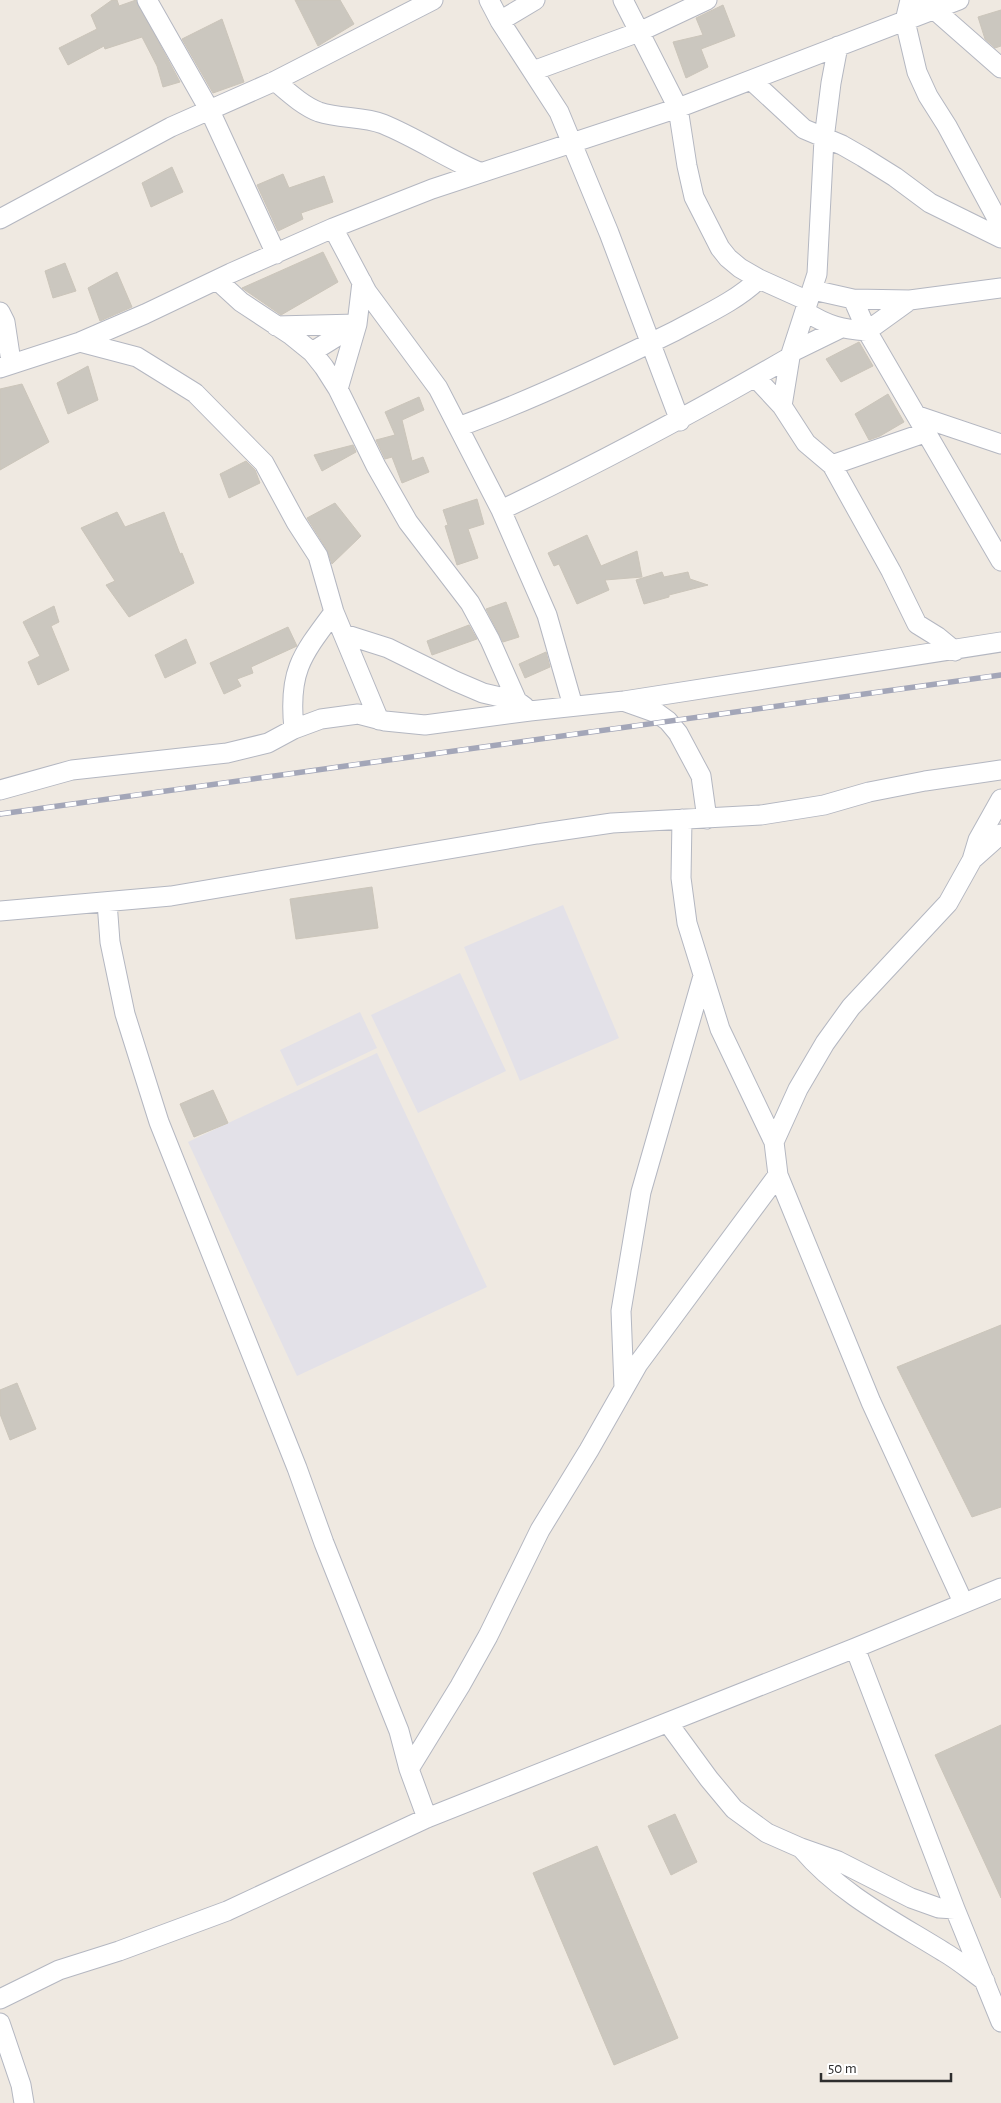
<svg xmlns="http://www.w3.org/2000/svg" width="1001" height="2103" font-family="'Alegreya Sans',sans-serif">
  <rect width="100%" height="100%" fill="#efe9e1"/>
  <path fill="#e3e1e8" d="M 563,905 L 619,1038 L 520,1081 L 464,947 Z
    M 460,973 L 506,1071 L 418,1113 L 371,1015 Z
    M 360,1012 L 377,1048 L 297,1086 L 280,1050 Z
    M 377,1053 L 487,1287 L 297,1376 L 188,1142 Z"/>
  <path fill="#cbc7bf" stroke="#cbc5ba" d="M 112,0 L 117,0 L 119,6 L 136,0 L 180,82 L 163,87 L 157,66 L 142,37 L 105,49 L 104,46 L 68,65 L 59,48 L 97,29 L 91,15 Z
    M 295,0 L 340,0 L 354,24 L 318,46 Z
    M 723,5 L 735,36 L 701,49 L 708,67 L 686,78 L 673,42 L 703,35 L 696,18 Z
    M 1001,10 L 1001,46 L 995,48 L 985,39 L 978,17 Z
    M 222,19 L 244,82 L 213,93 L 182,39 Z
    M 172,167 L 183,192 L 151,207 L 142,183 Z
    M 283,174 L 289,188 L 324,176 L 333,202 L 301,213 L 303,219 L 278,231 L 257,185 Z
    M 323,252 L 338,282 L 281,315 L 242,288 Z
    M 65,263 L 76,291 L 53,298 L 45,271 Z
    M 117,272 L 132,307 L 100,321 L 88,288 Z
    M 859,342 L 873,366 L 841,382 L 826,359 Z
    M 88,366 L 98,400 L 68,414 L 57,383 Z
    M 22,384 L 49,442 L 0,470 L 0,389 Z
    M 888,394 L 904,422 L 880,436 L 869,440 L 855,414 Z
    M 419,397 L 424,410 L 402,420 L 412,461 L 423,457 L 429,472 L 402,483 L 392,457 L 385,459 L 376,440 L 395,435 L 385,412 Z
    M 353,445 L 356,452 L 322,471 L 314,455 Z
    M 246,461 L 255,470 L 260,483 L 229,498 L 220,474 Z
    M 477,499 L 484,524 L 468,529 L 478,558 L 457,565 L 445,526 L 448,525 L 443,510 Z
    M 335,503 L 361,536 L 332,564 L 327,550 L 307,518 Z
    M 117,512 L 125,527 L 164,512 L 180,554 L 182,553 L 194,583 L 129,617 L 106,585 L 115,581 L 81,528 Z
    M 587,535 L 601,566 L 637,551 L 642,577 L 605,580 L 609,590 L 577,604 L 559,564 L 554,566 L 548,553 Z
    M 662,572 L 664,577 L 688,572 L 690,579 L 708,585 L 669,595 L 669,597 L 644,604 L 636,580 Z
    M 506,602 L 519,637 L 503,642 L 486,609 Z
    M 54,606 L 59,622 L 51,626 L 69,670 L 38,685 L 28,662 L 40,656 L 23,622 Z
    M 469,625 L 477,639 L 432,655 L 427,641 Z
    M 288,627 L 297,646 L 251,667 L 253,673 L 237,679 L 241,686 L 224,694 L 210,663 Z
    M 186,639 L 196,663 L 165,678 L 155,655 Z
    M 546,652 L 550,667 L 525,678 L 519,664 Z
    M 372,887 L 378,928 L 296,939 L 290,899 Z
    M 213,1090 L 228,1123 L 194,1137 L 180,1104 Z
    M 1001,1325 L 1001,1507 L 972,1517 L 897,1367 Z
    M 17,1383 L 36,1429 L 10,1440 L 0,1414 L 0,1390 Z
    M 1001,1725 L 1001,1898 L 935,1755 Z
    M 675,1814 L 697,1862 L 671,1875 L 648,1826 Z
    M 597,1846 L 678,2038 L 614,2065 L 533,1873 Z"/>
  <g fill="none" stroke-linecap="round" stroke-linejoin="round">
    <defs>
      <path id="minor" d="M 147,0 L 210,111 L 276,254
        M 489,0 L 500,21 L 559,112 L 609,233 L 680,421
        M 623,0 L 678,108 L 687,166 L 694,197 L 720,248 L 728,258 L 740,268 L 759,279 L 808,301
        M 910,0 L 905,21 L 917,72 L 928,96 L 947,126 L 1001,226
        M 927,3 L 1001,68
        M 500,21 L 535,0
        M 533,71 L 639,32 L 707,0
        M 751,80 L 804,129 L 842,145 L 863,157 L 895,177 L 930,203 L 1001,238
        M 275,81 C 288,92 303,106 319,112 C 340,119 363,116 383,124 C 417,138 446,158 479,172
        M 0,219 L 171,127 L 275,81 L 433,0
        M 333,228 L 367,292 L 438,388 L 501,510 L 547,615 L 573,706
        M 217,280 L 241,302 L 291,335 L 312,352 L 324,367 L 338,389 L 376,466 L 408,522 L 470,603 L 490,640 L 517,701
        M 813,290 L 853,299 L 910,300 L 1001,288
        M 853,299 L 867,331 L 1001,561
        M 0,312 L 5,322 L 10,355
        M 806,312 C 828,326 842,329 867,331 L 910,300
        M 276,326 L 357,324
        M 80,342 L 137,357 L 195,393 L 264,463 L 296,522 L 318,556 L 334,612 L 379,720
        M 312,352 L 357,324
        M 792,352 L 839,329
        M 0,368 L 80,342 L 145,314 L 231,273 L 333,228 L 432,189 L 678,108 L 959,0
        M 755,377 L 782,406 L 806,443 L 832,465 L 891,571 L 917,624 L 938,637 L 955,651
        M 338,389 L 357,324 L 362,282
        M 782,406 L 790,357 L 817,274 L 824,139 L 831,83 L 838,46
        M 918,416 L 1001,444
        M 458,427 C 532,400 604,366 675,331 C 704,315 735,302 759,279
        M 832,465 L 927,432
        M 501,510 C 600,463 695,412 790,357
        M 344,634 L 388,648 L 455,681 L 483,693 L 517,701 L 525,707
        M 626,702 L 657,713 L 668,721 L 678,733 L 701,776 L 707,819
        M 294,729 C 288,672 301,656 334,612
        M 0,790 L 72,770 L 227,753 L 268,743 L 294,729 L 321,719 L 358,714 L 385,721 L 425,725 L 530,711 L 624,701 L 1001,642
        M 682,819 L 681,878 L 687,923 L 720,1029 L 774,1142 L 778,1175 L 871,1402 L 963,1602
        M 973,859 L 1001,834
        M 107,902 L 110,942 L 125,1014 L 159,1122 L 297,1468 L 324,1543 L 399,1731 L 409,1769 L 427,1818
        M 0,911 L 171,896 L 537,834 L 612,823 L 761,815 L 824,805 L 869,792 L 925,781 L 1001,770
        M 774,1142 L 798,1089 L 825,1043 L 851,1007 L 948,903 L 972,860 L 978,840 L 1001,799
        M 624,1387 L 621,1311 L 641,1192 L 703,976
        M 855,1648 L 955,1909 L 1001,2022
        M 668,1723 L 709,1779 L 734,1809 L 767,1833 L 801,1848 L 838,1861 L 911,1898 L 939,1908 L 955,1909
        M 409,1769 L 460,1686 L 488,1636 L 540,1530 L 589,1450 L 638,1364 L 778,1175
        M 802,1849 C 840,1894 894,1921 944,1952 C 958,1960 971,1971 985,1981
        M 0,1999 L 59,1970 L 119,1951 L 227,1911 L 427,1818 L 855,1648 L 1001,1588
        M 0,2023 L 21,2085 L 24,2103"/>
    </defs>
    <use href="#minor" stroke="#b4b7c1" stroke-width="21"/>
    <use href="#minor" stroke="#fff" stroke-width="19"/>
    <defs>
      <path id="rail" d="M 0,814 L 1001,675"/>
    </defs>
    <use href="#rail" stroke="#a3a6b8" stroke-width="5.5"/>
    <use href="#rail" stroke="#fff" stroke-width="4" stroke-dasharray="11" stroke-linecap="butt"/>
  </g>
  <path d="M821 2073v8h130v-8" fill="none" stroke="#2e2e2e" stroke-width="2.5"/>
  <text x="828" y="2073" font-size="15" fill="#2e2e2e" stroke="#ffffff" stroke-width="4" paint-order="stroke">50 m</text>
</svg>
